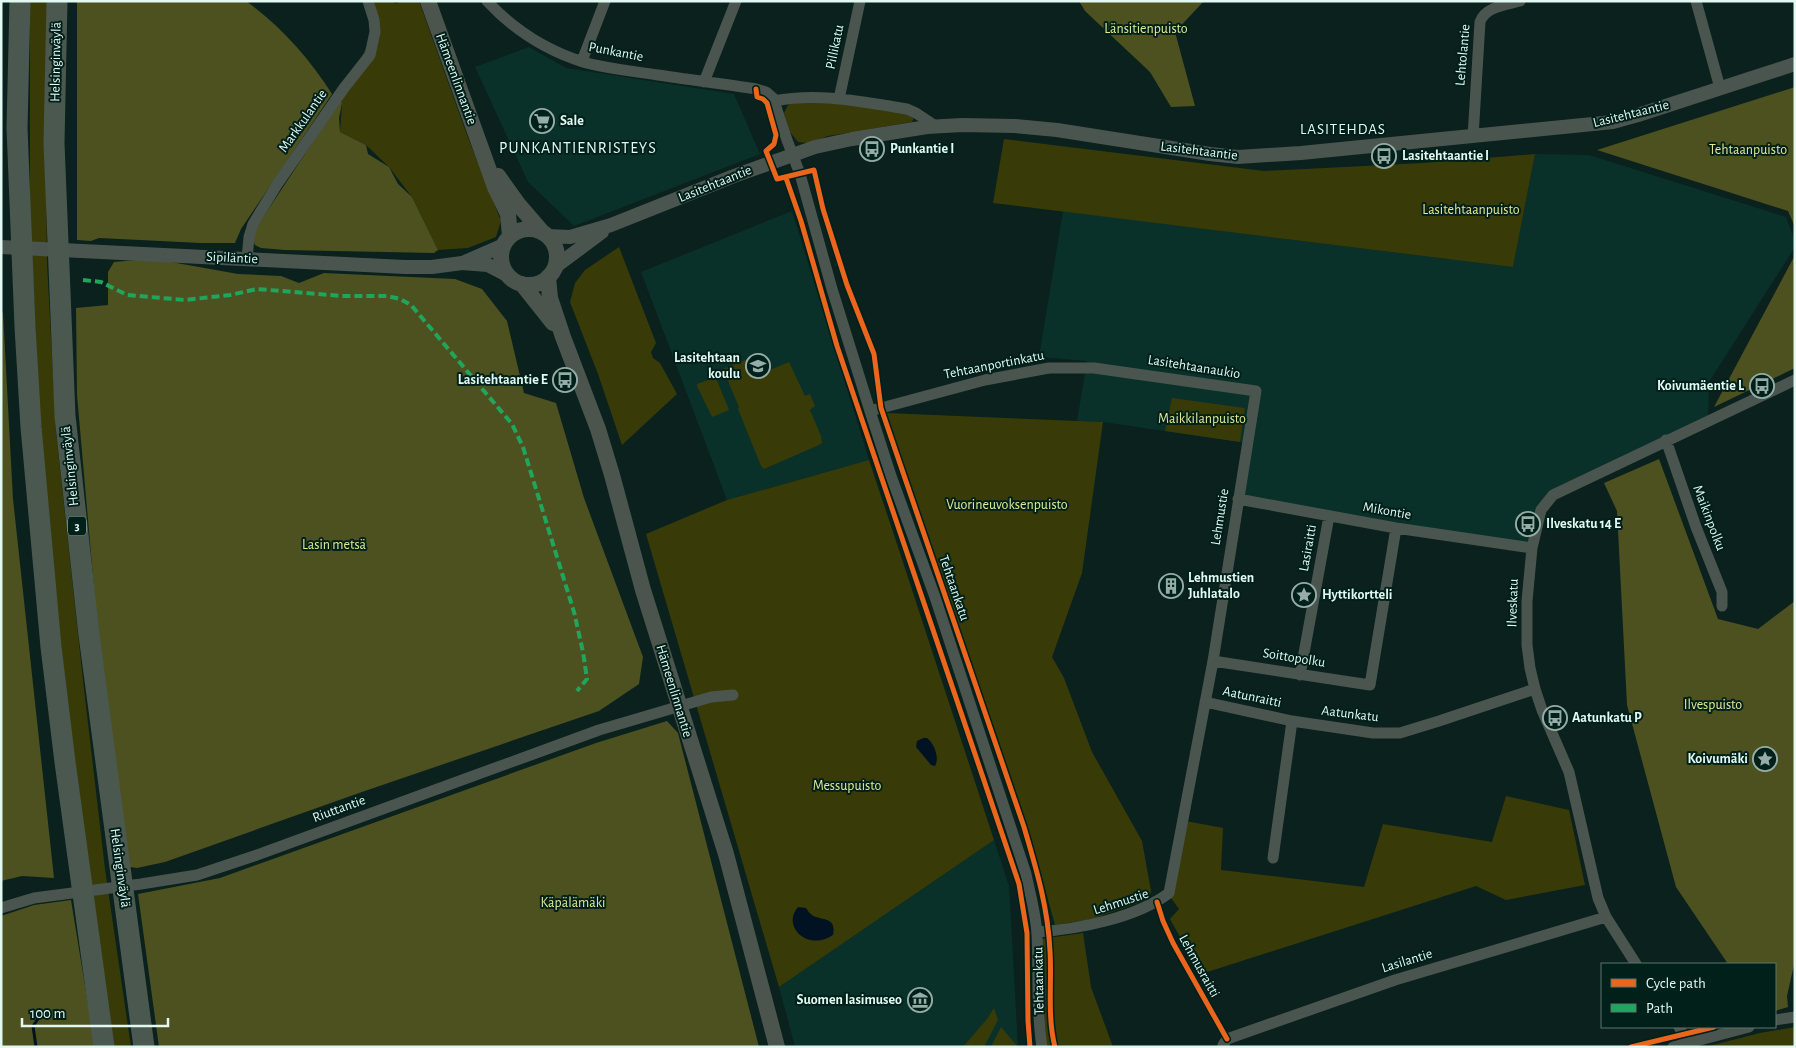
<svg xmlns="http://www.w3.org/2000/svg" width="1796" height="1048" font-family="'Alegreya Sans',sans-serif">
  <rect width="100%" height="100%" fill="#0a211d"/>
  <path fill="#093129" d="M 529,47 L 566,68 L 734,94 L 760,154 L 574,226 L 528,182 L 475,67 Z
    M 1535,154 L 1589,155 L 1786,217 L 1795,241 L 1795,247 L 1709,382 L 1708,421 L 1553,495 L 1532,548 L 1238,499 L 1247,443 L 1103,422 L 1077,421 L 1087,361 L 1039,357 L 1063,211 L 1513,267 Z
    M 792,211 L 869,460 L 727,500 L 641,272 Z
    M 994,840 L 1009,886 L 1018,1047 L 795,1047 L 779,987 Z"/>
  <path fill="#383b08" d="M 30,1 L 47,1 L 45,119 L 47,263 L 56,432 L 83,680 L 105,869 L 131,1047 L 112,1047 L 58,631 L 39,410 L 30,213 Z
    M 367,1 L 394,1 L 395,4 L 401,1 L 419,1 L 467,135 L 501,221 L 496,237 L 468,248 L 438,250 L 412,197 L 389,167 L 366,145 L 340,132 L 342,103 L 340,101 L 379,22 Z
    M 796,102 L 851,104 L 907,113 L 914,118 L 912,122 L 828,136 L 808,143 L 798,142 L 790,132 L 784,113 L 788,105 Z
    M 1004,139 L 1264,171 L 1423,163 L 1535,154 L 1513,267 L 993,203 Z
    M 619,247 L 656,343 L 651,352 L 653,358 L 660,363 L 677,394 L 622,445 L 598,374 L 570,302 L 575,283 L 585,270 Z
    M 758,355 L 765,372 L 789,362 L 805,396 L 810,394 L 815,406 L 810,410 L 821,436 L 822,443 L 819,445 L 764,469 L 761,466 L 738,409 L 739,407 L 723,369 Z
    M 713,378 L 716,378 L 729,410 L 712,417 L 697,386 L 697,384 Z
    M 1172,398 L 1245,408 L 1240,442 L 1165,431 Z
    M 886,413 L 1103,422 L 1082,573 L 1052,657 L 1064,678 L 1092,752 L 1142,841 L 1151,891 L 1149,899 L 1092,919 L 1055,925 L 1031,838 Z
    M 869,460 L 896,541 L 994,840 L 779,987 L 646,534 L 727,500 Z
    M 1506,796 L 1569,810 L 1585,885 L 1506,900 L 1476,886 L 1201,974 L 1170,919 L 1179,909 L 1171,898 L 1186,821 L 1223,828 L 1221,870 L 1364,887 L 1383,824 L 1492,842 Z
    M 1083,933 L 1091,987 L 1113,1047 L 1046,1047 L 1041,939 Z
    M 994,1008 L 998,1020 L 984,1047 L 963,1047 L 987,1019 Z
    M 1001,1027 L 1018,1047 L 991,1047 Z
    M 1795,1027 L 1795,1047 L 1705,1047 L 1760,1033 Z"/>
  <path fill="#4d5120" d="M 77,1 L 246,1 C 280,25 310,59 332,94 L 241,229 L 235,243 L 201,243 L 99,238 L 91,241 L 77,240 Z
    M 1079,1 L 1207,1 L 1203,2 L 1175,32 L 1195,106 L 1171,107 L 1150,72 L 1085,11 Z
    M 1795,87 L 1795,227 L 1788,211 L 1597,150 Z
    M 340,101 L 342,103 L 339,118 L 340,132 L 366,145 L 368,154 L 389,167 L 398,184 L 412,197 L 438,250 L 434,253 L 285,250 L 261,248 L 255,245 L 253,240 L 256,228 Z
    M 1795,255 L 1795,368 L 1714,407 Z
    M 157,258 L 171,262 L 238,274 L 281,276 L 299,283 L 324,273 L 455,279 L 482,289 L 507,321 L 524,393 L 556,403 L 584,498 L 643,657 L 639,684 L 599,711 L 359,793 L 165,862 L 137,868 L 130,867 L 97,622 L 77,395 L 76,308 L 108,305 L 108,272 L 114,262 Z
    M 1,311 L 3,313 L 13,499 L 54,878 L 22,876 L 1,881 Z
    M 1659,459 L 1718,619 L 1758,629 L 1795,601 L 1795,960 L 1787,996 L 1788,1007 L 1775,1011 L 1775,964 L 1728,964 L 1676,887 L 1627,705 L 1617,511 L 1604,483 Z
    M 667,721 L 678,733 L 759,1047 L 159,1047 L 138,894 L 220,878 L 596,743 Z
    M 71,900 L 95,1047 L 1,1047 L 1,916 L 34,905 Z"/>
  <path fill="#011222" d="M 923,738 L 927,738 C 934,743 940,758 935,766 L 931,765 L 916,747 L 917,741 Z
    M 798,907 L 806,908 C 808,911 809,913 812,915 C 821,921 837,916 833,935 C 808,952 781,926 798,907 Z"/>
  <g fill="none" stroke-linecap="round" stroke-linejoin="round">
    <path stroke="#011222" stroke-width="3" d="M 36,1047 L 33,1026 L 43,1012"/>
    <path stroke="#4b554f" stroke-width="11" d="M 487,1 C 513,29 545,50 583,62 C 607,69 633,71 658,75 C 691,80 724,84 756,89 L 766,92 L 773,98 L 787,140 L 800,174 L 832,289 L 870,411 L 891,476 L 935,597 L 1026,874 C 1030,894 1036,914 1037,935 C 1039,972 1036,1009 1042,1047
      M 1696,1 L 1720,88
      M 582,61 L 605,1
      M 704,82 L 736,1
      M 839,99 L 860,1
      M 774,101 C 819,92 863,102 907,109 L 916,113 L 937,127
      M 1473,137 L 1480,22 C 1485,7 1505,5 1520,1
      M 247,259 L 249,237 L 253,224 L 278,183 L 344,88 L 370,55 L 375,32 L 374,20 L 368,1
      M 870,411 L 985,380 L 1049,368 L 1094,368 L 1256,391 L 1213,661 L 1169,893 C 1136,918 1079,929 1037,932
      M 1666,440 L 1696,527 L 1722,592 L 1722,606
      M 1238,499 L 1396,528 L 1532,548
      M 1213,661 L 1370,685 L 1396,528
      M 1300,675 L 1329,516
      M 1205,702 L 1292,721
      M 1273,858 L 1292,721 L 1373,733 L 1400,733 L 1439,721 L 1535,689
      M 1,908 L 34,898 L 141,884 L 197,875 L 254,856 L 599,730 L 711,697 L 733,695
      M 1636,964 L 1606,917 L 1598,898 L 1569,772 L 1542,710 L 1535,689 L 1530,668 L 1527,645 L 1527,601 L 1532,548 L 1541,510 L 1553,495 L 1795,380
      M 1775,1020 L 1795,1017
      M 1679,1027 L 1683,1034 L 1686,1044
      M 1224,1047 L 1223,1045 L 1227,1039 L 1395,980 L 1606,917
      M 1673,1047 L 1749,1027"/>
    <path stroke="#4b554f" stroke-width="14" d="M 547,236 L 570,237 L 611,225 L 734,176 L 815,147 L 852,139 L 927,127 L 962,125 L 1015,126 L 1057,130 L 1210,154 L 1238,157 L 1301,153 L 1613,122 L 1638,115 L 1795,64
      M 1,247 L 405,267 L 432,267 L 462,263 L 488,265 L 509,276
      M 465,262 L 504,245
      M 555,267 L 602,232"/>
    <path stroke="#4b554d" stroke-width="16" d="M 428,1 L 495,187 L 508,214 L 510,236
      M 498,176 L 518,204 L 543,233
      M501 257a28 28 0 1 1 56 0a28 28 0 1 1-56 0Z
      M 548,277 L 550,298 L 563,337 L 598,429 L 612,475 L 643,590 L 726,854 L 777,1047
      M 522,284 L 553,323"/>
    <path stroke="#4b584f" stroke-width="21" d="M 20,1 L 17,128 L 25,327 L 31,427 L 51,647 L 65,762 L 104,1047
      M 57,1 L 54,143 L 65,416 L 89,635 L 144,1047"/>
    <path stroke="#20a55d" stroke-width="4" stroke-dasharray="8 4" stroke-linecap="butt" d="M 83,280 L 101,282 L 127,295 L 185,300 L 230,295 L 257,289 L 342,296 L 387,296 L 400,299 L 411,305 L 512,424 L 523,447 L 574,612 L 583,652 L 587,679 L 577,691"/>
    <defs>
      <path id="cycleway" d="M 756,89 L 757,97 L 763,99 L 767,103 L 776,135 L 774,144 L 766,151 L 777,179 L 814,170 L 823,209 L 847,285 L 874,354 L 881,408 L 1024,827 C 1036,868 1048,907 1050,951 C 1052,982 1047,1016 1055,1047
        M 786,178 L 801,221 L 837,346 L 1019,884 L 1027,933 L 1028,1021 L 1030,1047
        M 1157,902 L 1163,921 L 1173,943 L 1227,1039
        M 1631,1047 L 1714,1027"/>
    </defs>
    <use href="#cycleway" stroke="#01201a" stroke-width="8"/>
    <use href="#cycleway" stroke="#eb651d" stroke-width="5"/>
  </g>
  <defs>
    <symbol id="supermarket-ring" viewBox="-11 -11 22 22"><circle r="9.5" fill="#01201a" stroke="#96ada7" stroke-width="1.5"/><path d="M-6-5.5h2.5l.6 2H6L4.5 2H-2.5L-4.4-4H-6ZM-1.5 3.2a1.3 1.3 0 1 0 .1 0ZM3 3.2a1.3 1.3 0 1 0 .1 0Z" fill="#96ada7"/></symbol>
    <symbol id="bus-ring" viewBox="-11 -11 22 22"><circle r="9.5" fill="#01201a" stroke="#96ada7" stroke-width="1.5"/><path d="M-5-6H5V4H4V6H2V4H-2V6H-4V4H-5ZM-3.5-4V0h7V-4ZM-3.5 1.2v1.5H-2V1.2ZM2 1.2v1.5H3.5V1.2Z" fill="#96ada7"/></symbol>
    <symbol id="school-ring" viewBox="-11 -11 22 22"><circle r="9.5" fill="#01201a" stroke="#96ada7" stroke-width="1.5"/><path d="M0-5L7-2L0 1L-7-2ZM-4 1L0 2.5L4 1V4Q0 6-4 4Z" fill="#96ada7"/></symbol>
    <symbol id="building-ring" viewBox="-11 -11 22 22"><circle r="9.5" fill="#01201a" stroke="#96ada7" stroke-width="1.5"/><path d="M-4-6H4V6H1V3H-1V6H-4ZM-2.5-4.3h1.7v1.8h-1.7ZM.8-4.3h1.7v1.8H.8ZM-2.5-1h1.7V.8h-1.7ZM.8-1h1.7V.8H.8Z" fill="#96ada7"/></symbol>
    <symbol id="sight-ring" viewBox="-11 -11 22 22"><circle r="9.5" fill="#01201a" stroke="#96ada7" stroke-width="1.5"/><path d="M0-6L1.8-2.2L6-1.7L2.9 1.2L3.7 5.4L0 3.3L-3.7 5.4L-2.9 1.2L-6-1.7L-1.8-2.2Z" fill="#96ada7"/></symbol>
    <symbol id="museum-ring" viewBox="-11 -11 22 22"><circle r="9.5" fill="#01201a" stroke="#96ada7" stroke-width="1.5"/><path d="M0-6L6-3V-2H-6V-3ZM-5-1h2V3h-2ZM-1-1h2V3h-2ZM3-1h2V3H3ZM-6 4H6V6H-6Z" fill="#96ada7"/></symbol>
  </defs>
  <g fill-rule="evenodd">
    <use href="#supermarket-ring" x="528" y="107" width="28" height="28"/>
    <use href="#bus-ring" x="858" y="135" width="28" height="28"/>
    <use href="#bus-ring" x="1370" y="142" width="28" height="28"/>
    <use href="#school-ring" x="744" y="352" width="28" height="28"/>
    <use href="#bus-ring" x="551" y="366" width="28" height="28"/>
    <use href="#bus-ring" x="1748" y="372" width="28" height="28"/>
    <use href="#bus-ring" x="1514" y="510" width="28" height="28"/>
    <use href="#building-ring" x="1157" y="572" width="28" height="28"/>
    <use href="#sight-ring" x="1290" y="581" width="28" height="28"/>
    <use href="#bus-ring" x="1541" y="704" width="28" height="28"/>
    <use href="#sight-ring" x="1751" y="745" width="28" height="28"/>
    <use href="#museum-ring" x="906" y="986" width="28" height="28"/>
  </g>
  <g text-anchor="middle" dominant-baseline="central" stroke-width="4" stroke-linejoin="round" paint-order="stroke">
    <rect fill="#01201a" stroke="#9eb7b1" stroke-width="1" x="68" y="516.5" width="18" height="19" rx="4"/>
    <g font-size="12" font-weight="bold" fill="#e2f8f2">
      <text x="77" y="526">3</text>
    </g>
    <g font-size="14" fill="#e4e892" stroke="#01201a">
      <text x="1146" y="29">Länsitienpuisto</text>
      <text x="1748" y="150">Tehtaanpuisto</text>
      <text x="1471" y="210">Lasitehtaanpuisto</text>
      <text x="1202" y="419">Maikkilanpuisto</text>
      <text x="1007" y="505">Vuorineuvoksenpuisto</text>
      <text x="334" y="545">Lasin metsä</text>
      <text x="1713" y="705">Ilvespuisto</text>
      <text x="847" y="786">Messupuisto</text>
      <text x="573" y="903">Käpälämäki</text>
    </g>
    <g font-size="14" fill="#e2f8f2" stroke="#01201a">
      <text transform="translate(835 47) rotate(-78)">Pillikatu</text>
      <text transform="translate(616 52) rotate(11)">Punkantie</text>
      <text transform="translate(1463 55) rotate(-85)">Lehtolantie</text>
      <text transform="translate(56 62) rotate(-89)">Helsinginväylä</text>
      <text transform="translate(456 79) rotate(70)">Hämeenlinnantie</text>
      <text transform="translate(1631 114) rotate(-14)">Lasitehtaantie</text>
      <text transform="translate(303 121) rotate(-55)">Markkulantie</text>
      <text transform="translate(1199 151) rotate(7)">Lasitehtaantie</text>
      <text transform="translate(715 184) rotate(-22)">Lasitehtaantie</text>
      <text transform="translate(232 258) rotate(3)">Sipiläntie</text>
      <text transform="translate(994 365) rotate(-11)">Tehtaanportinkatu</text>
      <text transform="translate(1194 367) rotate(9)">Lasitehtaanaukio</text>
      <text transform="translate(70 466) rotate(-96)">Helsinginväylä</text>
      <text transform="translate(1387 511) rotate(10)">Mikontie</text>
      <text transform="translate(1220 517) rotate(-81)">Lehmustie</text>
      <text transform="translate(1709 518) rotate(69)">Maikinpolku</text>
      <text transform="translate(1308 548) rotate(-80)">Lasiraitti</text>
      <text transform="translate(954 588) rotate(71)">Tehtaankatu</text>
      <text transform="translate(1513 603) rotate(-88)">Ilveskatu</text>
      <text transform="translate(1294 658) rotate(9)">Soittopolku</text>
      <text transform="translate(674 691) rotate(73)">Hämeenlinnantie</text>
      <text transform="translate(1252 697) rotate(12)">Aatunraitti</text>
      <text transform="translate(1350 714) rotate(7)">Aatunkatu</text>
      <text transform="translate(339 809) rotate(-20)">Riuttantie</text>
      <text transform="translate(120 868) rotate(82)">Helsinginväylä</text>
      <text transform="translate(1121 902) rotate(-18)">Lehmustie</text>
      <text transform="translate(1407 961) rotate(-17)">Lasilantie</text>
      <text transform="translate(1199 966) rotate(61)">Lehmusraitti</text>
      <text transform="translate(1039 981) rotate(-91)">Tehtaankatu</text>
    </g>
    <g font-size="14" font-weight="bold" fill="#e2f8f2" stroke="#01201a" text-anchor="start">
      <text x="560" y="121">Sale</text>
      <text x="890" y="149">Punkantie I</text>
      <text x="1402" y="156">Lasitehtaantie I</text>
      <text x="740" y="358" text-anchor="end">Lasitehtaan<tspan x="740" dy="16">koulu</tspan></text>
      <text x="548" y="380" text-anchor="end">Lasitehtaantie E</text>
      <text x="1744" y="386" text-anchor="end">Koivumäentie L</text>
      <text x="1546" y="524">Ilveskatu 14 E</text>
      <text x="1188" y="578">Lehmustien<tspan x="1188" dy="16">Juhlatalo</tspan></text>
      <text x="1322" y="595">Hyttikortteli</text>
      <text x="1572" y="718">Aatunkatu P</text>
      <text x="1748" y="759" text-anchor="end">Koivumäki</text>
      <text x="902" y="1000" text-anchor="end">Suomen lasimuseo</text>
    </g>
    <g font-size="15" letter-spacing="1" fill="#e2f8f2" stroke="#01201a">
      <text x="1343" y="129">LASITEHDAS</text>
    </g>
    <g font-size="16" letter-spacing="1" fill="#e2f8f2" stroke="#01201a">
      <text x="578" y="148">PUNKANTIENRISTEYS</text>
    </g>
  </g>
  <rect width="1796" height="1048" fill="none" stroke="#e2f8f2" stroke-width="5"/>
  <rect x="1601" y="963" width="175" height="65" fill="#01201a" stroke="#5b7670"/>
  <rect x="1611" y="979" width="25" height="8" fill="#eb651d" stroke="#5b7670"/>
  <text x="1646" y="988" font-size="15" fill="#e2f8f2">Cycle path</text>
  <rect x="1611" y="1004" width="25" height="8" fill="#20a55d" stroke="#5b7670"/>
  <text x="1646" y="1013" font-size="15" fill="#e2f8f2">Path</text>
  <path d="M22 1018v8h146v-8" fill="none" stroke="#e2f8f2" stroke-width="2.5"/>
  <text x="30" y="1018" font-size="15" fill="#e2f8f2" stroke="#01201a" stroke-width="4" paint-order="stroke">100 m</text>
</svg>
